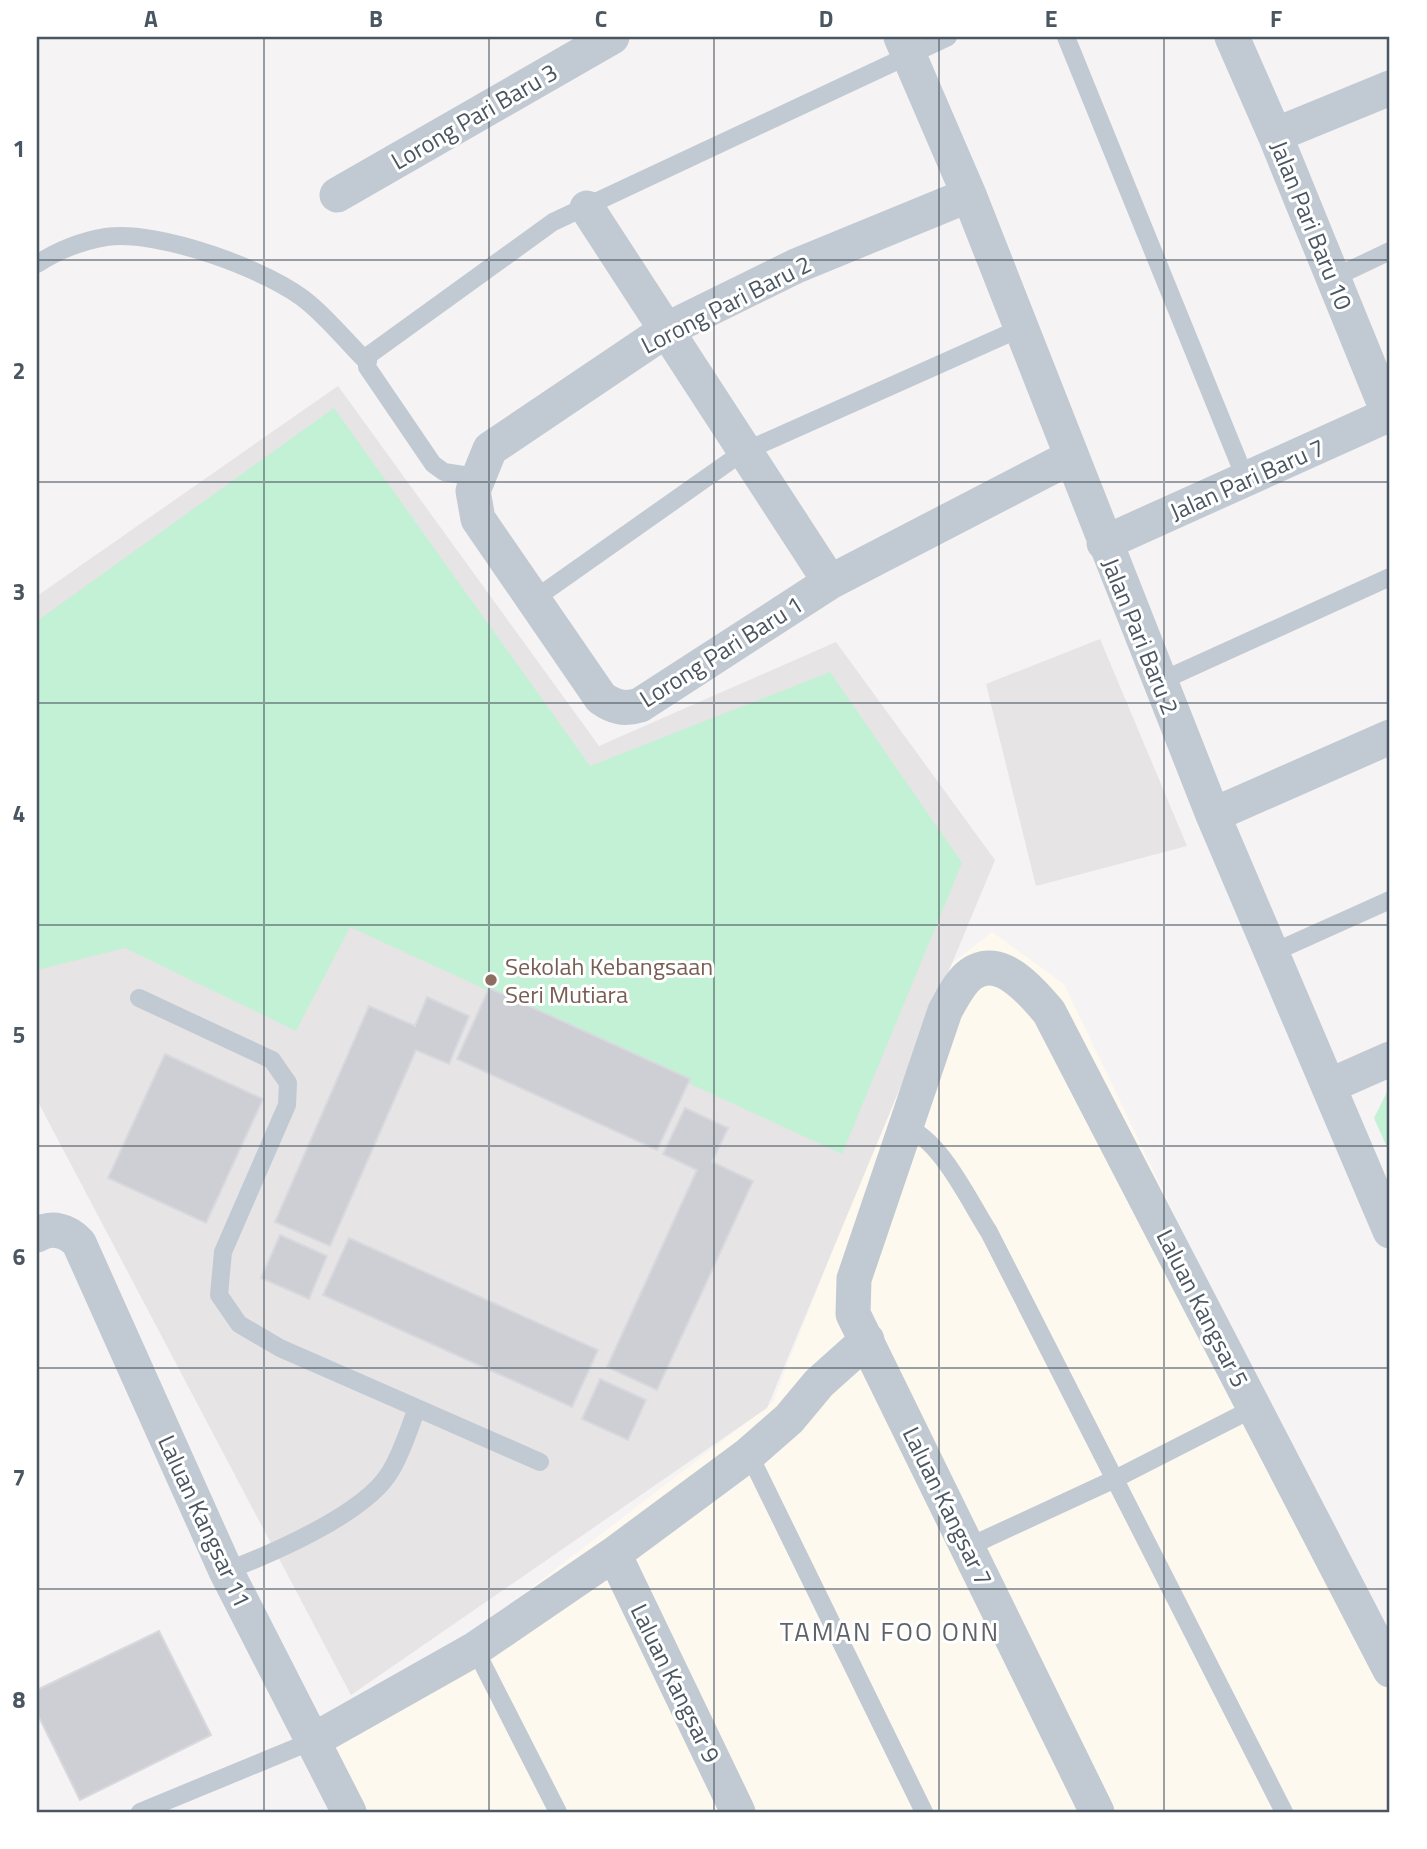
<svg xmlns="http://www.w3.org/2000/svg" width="1427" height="1849" font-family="'Titillium Web',sans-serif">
  <rect width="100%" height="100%" fill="#f5f3f3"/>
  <path fill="#fdf9ef" d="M 992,932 L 1064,984 L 1390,1665 L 1390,1812 L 338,1812 L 311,1757 L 773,1402 L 942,971 Z"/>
  <path fill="#e6e4e5" d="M 338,386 L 599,746 L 836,642 L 995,860 L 767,1408 L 351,1695 L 37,1100 L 37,596 Z
    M 1100,639 L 1187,846 L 1036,886 L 986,684 Z"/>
  <path fill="#c3f1d5" d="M 334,408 L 590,766 L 830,672 L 962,863 L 842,1154 L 350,927 L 296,1031 L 125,948 L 37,970 L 37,621 Z
    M 1390,1086 L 1390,1154 L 1374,1118 Z"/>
  <path fill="#cdcfd5" stroke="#d7d9de" stroke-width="2" d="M 489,988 L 690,1079 L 657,1150 L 457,1059 Z
    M 427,997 L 469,1016 L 449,1064 L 416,1050 L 330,1246 L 275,1222 L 369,1006 L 415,1026 Z
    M 165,1054 L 263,1099 L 206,1223 L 108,1178 Z
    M 685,1108 L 728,1128 L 712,1162 L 753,1181 L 657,1390 L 607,1367 L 697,1170 L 663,1154 Z
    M 280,1235 L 327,1256 L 309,1299 L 261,1278 Z
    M 349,1238 L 598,1350 L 572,1407 L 323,1295 Z
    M 600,1379 L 646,1400 L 628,1440 L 582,1419 Z
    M 159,1631 L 211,1735 L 80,1800 L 37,1713 L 37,1690 Z"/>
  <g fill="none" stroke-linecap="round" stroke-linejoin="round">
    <path stroke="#c1cad2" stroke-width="18" d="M 1066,37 L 1246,480
      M 37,264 C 57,251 82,241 106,237 C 157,229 271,270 310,304 C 330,321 347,342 366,361
      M 1333,278 L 1390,251
      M 476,477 L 444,472 L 433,464 L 367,367 L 369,355 L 553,222 L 948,37
      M 533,600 L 743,452 L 1021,328
      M 1159,682 L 1390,577
      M 1272,953 L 1390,900
      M 139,998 L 272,1060 L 288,1083 L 287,1105 L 223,1252 L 219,1295 L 239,1324 L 280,1348 L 417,1408 C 409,1429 402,1453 390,1472 C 365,1514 271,1554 226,1571
      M 906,1127 C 941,1140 969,1201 989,1232 L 1284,1812
      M 417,1408 L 540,1462
      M 749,1454 L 924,1812
      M 968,1547 L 1115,1479 L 1254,1408
      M 475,1649 L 558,1812
      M 140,1812 L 312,1741"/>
    <path stroke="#c1cad2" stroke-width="35" d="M 901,37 L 969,195 L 1213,815 L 1390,1231
      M 1232,37 L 1275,135 L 1389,415
      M 1275,135 L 1390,88
      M 337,195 L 612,37
      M 969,195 L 796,266 L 668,329 L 490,449 L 473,491 L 478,519 L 601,698 C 614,707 624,710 640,705 L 830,582 L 1071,457
      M 587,208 L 830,582
      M 1104,543 L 1390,414
      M 1213,815 L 1390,737
      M 1329,1086 L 1390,1059
      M 37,1235 C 52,1226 67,1230 79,1243 L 226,1571 L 349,1812
      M 614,1554 L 738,1812
      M 312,1741 L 475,1649 L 614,1554 L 749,1454 L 789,1419 L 819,1383 L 867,1340
      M 1097,1812 L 853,1314 L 854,1279 L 945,1011 C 952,999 959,983 971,974 C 1000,953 1032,992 1049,1012 L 1390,1670"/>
  </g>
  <path fill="none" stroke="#4a5661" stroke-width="2" stroke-opacity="0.55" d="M 264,37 L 264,1812M 489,37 L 489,1812M 714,37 L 714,1812M 939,37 L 939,1812M 1164,37 L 1164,1812M 37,260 L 1390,260M 37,482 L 1390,482M 37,703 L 1390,703M 37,925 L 1390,925M 37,1146 L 1390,1146M 37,1368 L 1390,1368M 37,1589 L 1390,1589"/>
  <circle fill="#8d6e63" stroke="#fff" stroke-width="2.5" cx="491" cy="980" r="7"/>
  <g text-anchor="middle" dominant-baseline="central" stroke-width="6" stroke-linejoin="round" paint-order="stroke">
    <g font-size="24" fill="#4a5661" stroke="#fff">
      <text transform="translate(474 116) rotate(-30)">Lorong Pari Baru 3</text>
      <text transform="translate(1312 225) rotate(68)">Jalan Pari Baru 10</text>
      <text transform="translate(726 304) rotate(-27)">Lorong Pari Baru 2</text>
      <text transform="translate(1247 479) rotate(-24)">Jalan Pari Baru 7</text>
      <text transform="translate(1141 636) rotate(68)">Jalan Pari Baru 2</text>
      <text transform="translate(721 651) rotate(-32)">Lorong Pari Baru 1</text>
      <text transform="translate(1203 1308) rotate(63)">Laluan Kangsar 5</text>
      <text transform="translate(948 1506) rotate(64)">Laluan Kangsar 7</text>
      <text transform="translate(205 1521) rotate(65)">Laluan Kangsar 11</text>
      <text transform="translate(676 1683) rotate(64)">Laluan Kangsar 9</text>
    </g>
    <g font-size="24" fill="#785e54" stroke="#fff" text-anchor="start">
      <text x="505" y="966">Sekolah Kebangsaan<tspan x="505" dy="28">Seri Mutiara</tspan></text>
    </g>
    <g font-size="26" letter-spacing="2" fill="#5f6368" stroke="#fff">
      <text x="890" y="1631">TAMAN FOO ONN</text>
    </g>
  </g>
  <rect width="1427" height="1849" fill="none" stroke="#ffffff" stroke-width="77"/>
  <rect x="38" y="38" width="1350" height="1773" fill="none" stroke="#4a5661" stroke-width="2.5"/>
  <g font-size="23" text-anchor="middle" font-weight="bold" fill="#4a5661">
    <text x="151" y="27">A</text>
    <text x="376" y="27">B</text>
    <text x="601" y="27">C</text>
    <text x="826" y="27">D</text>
    <text x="1051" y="27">E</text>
    <text x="1276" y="27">F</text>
    <text x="19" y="157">1</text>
    <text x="19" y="379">2</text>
    <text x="19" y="600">3</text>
    <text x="19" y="822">4</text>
    <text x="19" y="1043">5</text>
    <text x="19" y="1265">6</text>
    <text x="19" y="1486">7</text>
    <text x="19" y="1708">8</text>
  </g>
</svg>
